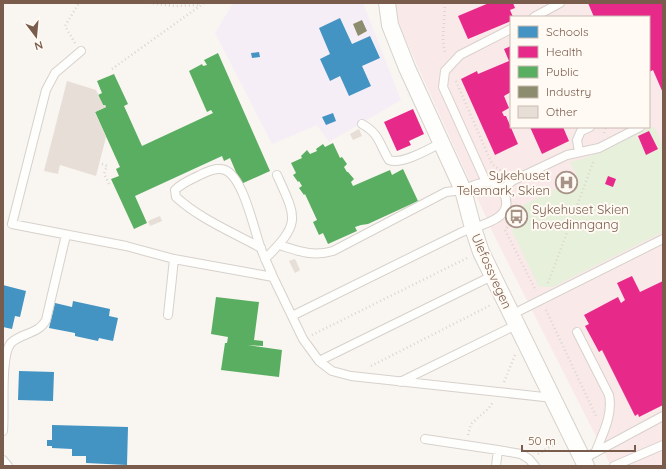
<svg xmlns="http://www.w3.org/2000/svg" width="666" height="469" font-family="Quicksand,sans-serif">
  <rect width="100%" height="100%" fill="#f9f5f0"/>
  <path fill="#f6eef6" d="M 233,3 L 363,3 L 401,100 L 329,142 L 317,125 L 272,144 L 215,33 Z"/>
  <path fill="#fae9e9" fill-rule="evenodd" d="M 389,3 L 663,3 L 663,466 L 611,466 L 495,237 ZM 511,17 L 649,17 L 649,127 L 511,127 Z"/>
  <path fill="#e7f0db" d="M 651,127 L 655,128 L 663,146 L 663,232 L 553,287 L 539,287 L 512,231 L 523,215 L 523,205 L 578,178 L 570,162 C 599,156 625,140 651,127 Z"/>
  <path fill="#4393c3" d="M 340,18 L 352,44 L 370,36 L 380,58 L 362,66 L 371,86 L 349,96 L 340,76 L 330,81 L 320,59 L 330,54 L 319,28 Z
    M 259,52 L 260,57 L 252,58 L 251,53 Z
    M 333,113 L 336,121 L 326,125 L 322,117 Z
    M 3,285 L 26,291 L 20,317 L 15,316 L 12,329 L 3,327 Z
    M 73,301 L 110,309 L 109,316 L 118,318 L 113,341 L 99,338 L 98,341 L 75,336 L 75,333 L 49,328 L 55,303 L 72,307 Z
    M 19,371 L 54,372 L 53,401 L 18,400 Z
    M 52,425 L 128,427 L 127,465 L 86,463 L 86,456 L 72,456 L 72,449 L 52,448 L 52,446 L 47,446 L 47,440 L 52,440 Z"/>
  <path fill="#e7298a" d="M 489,3 L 513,3 L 515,8 L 510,10 L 513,17 L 511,17 L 511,21 L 468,39 L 458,16 Z
    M 588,3 L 663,3 L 663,93 L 653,70 L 649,72 L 649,17 L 594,17 Z
    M 511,46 L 511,92 L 504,96 L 509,108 L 502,112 L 504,116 L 506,116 L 518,144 L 495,155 L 461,79 L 477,71 L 478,74 L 509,61 L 504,49 Z
    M 413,109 L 424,134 L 409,141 L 411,145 L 397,151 L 384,122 Z
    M 530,127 L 563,127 L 569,141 L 542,154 Z
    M 649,131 L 658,149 L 646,155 L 638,136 Z
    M 608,176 L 616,179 L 613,187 L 605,184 Z
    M 632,276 L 640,292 L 663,281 L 663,405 L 639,417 L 638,414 L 635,416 L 602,350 L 599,352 L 585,326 L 589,324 L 584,315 L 618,297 L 621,303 L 625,300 L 617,283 Z"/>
  <path fill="#5aae61" d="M 218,53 L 270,171 L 241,184 L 230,158 L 224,161 L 222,156 L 135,196 L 147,223 L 134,229 L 111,179 L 119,176 L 116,169 L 120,167 L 95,112 L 106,107 L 105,105 L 103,105 L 98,95 L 102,93 L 97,81 L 114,74 L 128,104 L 124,106 L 142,146 L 213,113 L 211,110 L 207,112 L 189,71 L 202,64 L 203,66 L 207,65 L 204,60 Z
    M 333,143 L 340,158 L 342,157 L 347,164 L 344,167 L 347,172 L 348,172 L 354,179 L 351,182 L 353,186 L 390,170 L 392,175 L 403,169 L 418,201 L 368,224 L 361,225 L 355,227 L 357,231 L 328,244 L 323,233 L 319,235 L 313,222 L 317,220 L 305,194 L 304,195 L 299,188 L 302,186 L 299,181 L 298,182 L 293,175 L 296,173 L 291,163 L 302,158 L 301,156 L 307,150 L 310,154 L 317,151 L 316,149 L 323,144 L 325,147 Z
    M 216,297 L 259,302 L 254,340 L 263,341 L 263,346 L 248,345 L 282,350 L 279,377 L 221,370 L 225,343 L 227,343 L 228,337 L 211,334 Z"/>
  <path fill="#8c8c6e" d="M 362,20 L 367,31 L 358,36 L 353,24 Z"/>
  <path fill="#e6ded7" d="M 67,81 L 96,90 L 103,105 L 105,105 L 106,107 L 95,112 L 106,137 L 96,176 L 60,165 L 58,174 L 44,171 Z
    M 359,129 L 362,136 L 353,140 L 350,134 Z
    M 160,216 L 162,221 L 150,226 L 148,221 Z
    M 295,259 L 300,270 L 295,273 L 289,261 Z"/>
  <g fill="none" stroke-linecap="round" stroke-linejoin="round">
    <defs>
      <path id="service" d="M 534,17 L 560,3
        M 81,51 L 55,73 L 46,90 L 12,224 L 126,246 L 174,259 L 273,277 L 303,339 L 319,361 L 332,371 L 351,376 L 553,398
        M 362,124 C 380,134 379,144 389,160 C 402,165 429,149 441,143
        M 579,152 L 577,140 L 581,131 L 590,127
        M 486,182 L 443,87 L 445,71 L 460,55 L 511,29
        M 502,190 L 512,181 L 567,155 L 599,148 L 640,127
        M 279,245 C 299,251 312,257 333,251 L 446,192 C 452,191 459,191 464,189 C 471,187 478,183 485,182 C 492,181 500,186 503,192 C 518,219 480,225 462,232 L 292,316
        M 261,248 C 232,232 200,219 176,197 L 175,190 C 182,183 190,180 198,176 C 206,172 216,167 225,170 C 243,177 254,229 260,246 C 264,257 269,267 273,277
        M 265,259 C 301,223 297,219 277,175
        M 168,315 L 174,259
        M 511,315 L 663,239
        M 577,332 L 609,395 C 613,415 603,433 596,451
        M 319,361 L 492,276
        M 400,382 L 516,325
        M 3,431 C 5,412 0,355 11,343 C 21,333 39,334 46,320 L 66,235
        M 425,439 L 498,450 L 521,454 L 529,459 L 535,466
        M 583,459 L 663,416
        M 3,460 L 8,466
        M 496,466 L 498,450
        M 614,466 L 663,445"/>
      <path id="minor" d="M 387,3 L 390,25 L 407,68 L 463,190 L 473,228 L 481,252 L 586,466"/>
    </defs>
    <use href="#service" stroke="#d7d1cb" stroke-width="10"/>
    <use href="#minor" stroke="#d7d1cb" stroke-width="18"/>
    <path stroke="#dcd5d0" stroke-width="2.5" stroke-dasharray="1 3" stroke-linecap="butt" d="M 149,3 L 175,6 L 200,5
      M 445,3 L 443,40 L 445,54
      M 75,43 L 65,26 L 79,3
      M 112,69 L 204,3
      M 456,81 L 492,164 L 504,173
      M 604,133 L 606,127
      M 102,164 L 107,166 L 104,174 L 110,186
      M 513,220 L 519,213 L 519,205
      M 510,224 L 505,230 L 536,291
      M 548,283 L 594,160
      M 546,310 L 596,416
      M 312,335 L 467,258
      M 371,366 L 491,305
      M 504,382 L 515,355
      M 468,435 L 471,424 L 489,408 L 493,402
      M 538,454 L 558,442"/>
    <use href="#service" stroke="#fefefd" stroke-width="8"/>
    <use href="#minor" stroke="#fefefd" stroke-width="16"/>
  </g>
  <defs>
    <symbol id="hospital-ring" viewBox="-11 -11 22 22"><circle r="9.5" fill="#fffaf3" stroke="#a69286" stroke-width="1.5"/><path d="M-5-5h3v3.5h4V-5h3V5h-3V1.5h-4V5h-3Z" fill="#a69286"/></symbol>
    <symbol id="bus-ring" viewBox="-11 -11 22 22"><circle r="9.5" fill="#fffaf3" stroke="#a69286" stroke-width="1.5"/><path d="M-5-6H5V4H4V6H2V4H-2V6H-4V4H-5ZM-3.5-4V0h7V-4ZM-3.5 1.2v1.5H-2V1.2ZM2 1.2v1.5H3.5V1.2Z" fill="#a69286"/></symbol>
  </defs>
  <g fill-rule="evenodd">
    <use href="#hospital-ring" x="554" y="170" width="25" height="25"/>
    <use href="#bus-ring" x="504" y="204" width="25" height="25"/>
  </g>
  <g text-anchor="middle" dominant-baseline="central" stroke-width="4" stroke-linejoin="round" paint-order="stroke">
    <g font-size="13" fill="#7a5c4d" stroke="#fffaf3" text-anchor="end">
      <text x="550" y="175">Sykehuset<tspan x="550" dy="15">Telemark, Skien</tspan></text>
      <text x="532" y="209" text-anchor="start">Sykehuset Skien<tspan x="532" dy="15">hovedinngang</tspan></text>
    </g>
    <g font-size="13" fill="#7a5c4d" stroke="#fffaf3">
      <text transform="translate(492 271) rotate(66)">Ulefossvegen</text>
    </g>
  </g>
  <rect width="666" height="469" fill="none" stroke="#7a5c4d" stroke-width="8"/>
  <rect x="510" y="16" width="140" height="112" fill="#fffaf3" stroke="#cabbb1"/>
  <rect x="518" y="26" width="20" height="12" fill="#4393c3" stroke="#cabbb1"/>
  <text x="546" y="36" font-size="12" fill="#7a5c4d">Schools</text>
  <rect x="518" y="46" width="20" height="12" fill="#e7298a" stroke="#cabbb1"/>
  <text x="546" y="56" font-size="12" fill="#7a5c4d">Health</text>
  <rect x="518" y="66" width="20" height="12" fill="#5aae61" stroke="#cabbb1"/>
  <text x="546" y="76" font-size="12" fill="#7a5c4d">Public</text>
  <rect x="518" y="86" width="20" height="12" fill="#8c8c6e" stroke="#cabbb1"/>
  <text x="546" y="96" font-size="12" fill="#7a5c4d">Industry</text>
  <rect x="518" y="106" width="20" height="12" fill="#e6ded7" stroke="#cabbb1"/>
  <text x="546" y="116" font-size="12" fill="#7a5c4d">Other</text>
  <g transform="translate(36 36) rotate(164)" stroke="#fffaf3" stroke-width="3" paint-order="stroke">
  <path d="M0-3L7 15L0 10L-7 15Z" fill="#7a5c4d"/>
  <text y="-6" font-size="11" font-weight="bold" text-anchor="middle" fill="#7a5c4d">N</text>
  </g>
  <path d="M522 445v6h113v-6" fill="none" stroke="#7a5c4d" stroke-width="2"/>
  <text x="528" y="445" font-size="12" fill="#7a5c4d" stroke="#fffaf3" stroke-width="3" paint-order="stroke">50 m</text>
</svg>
